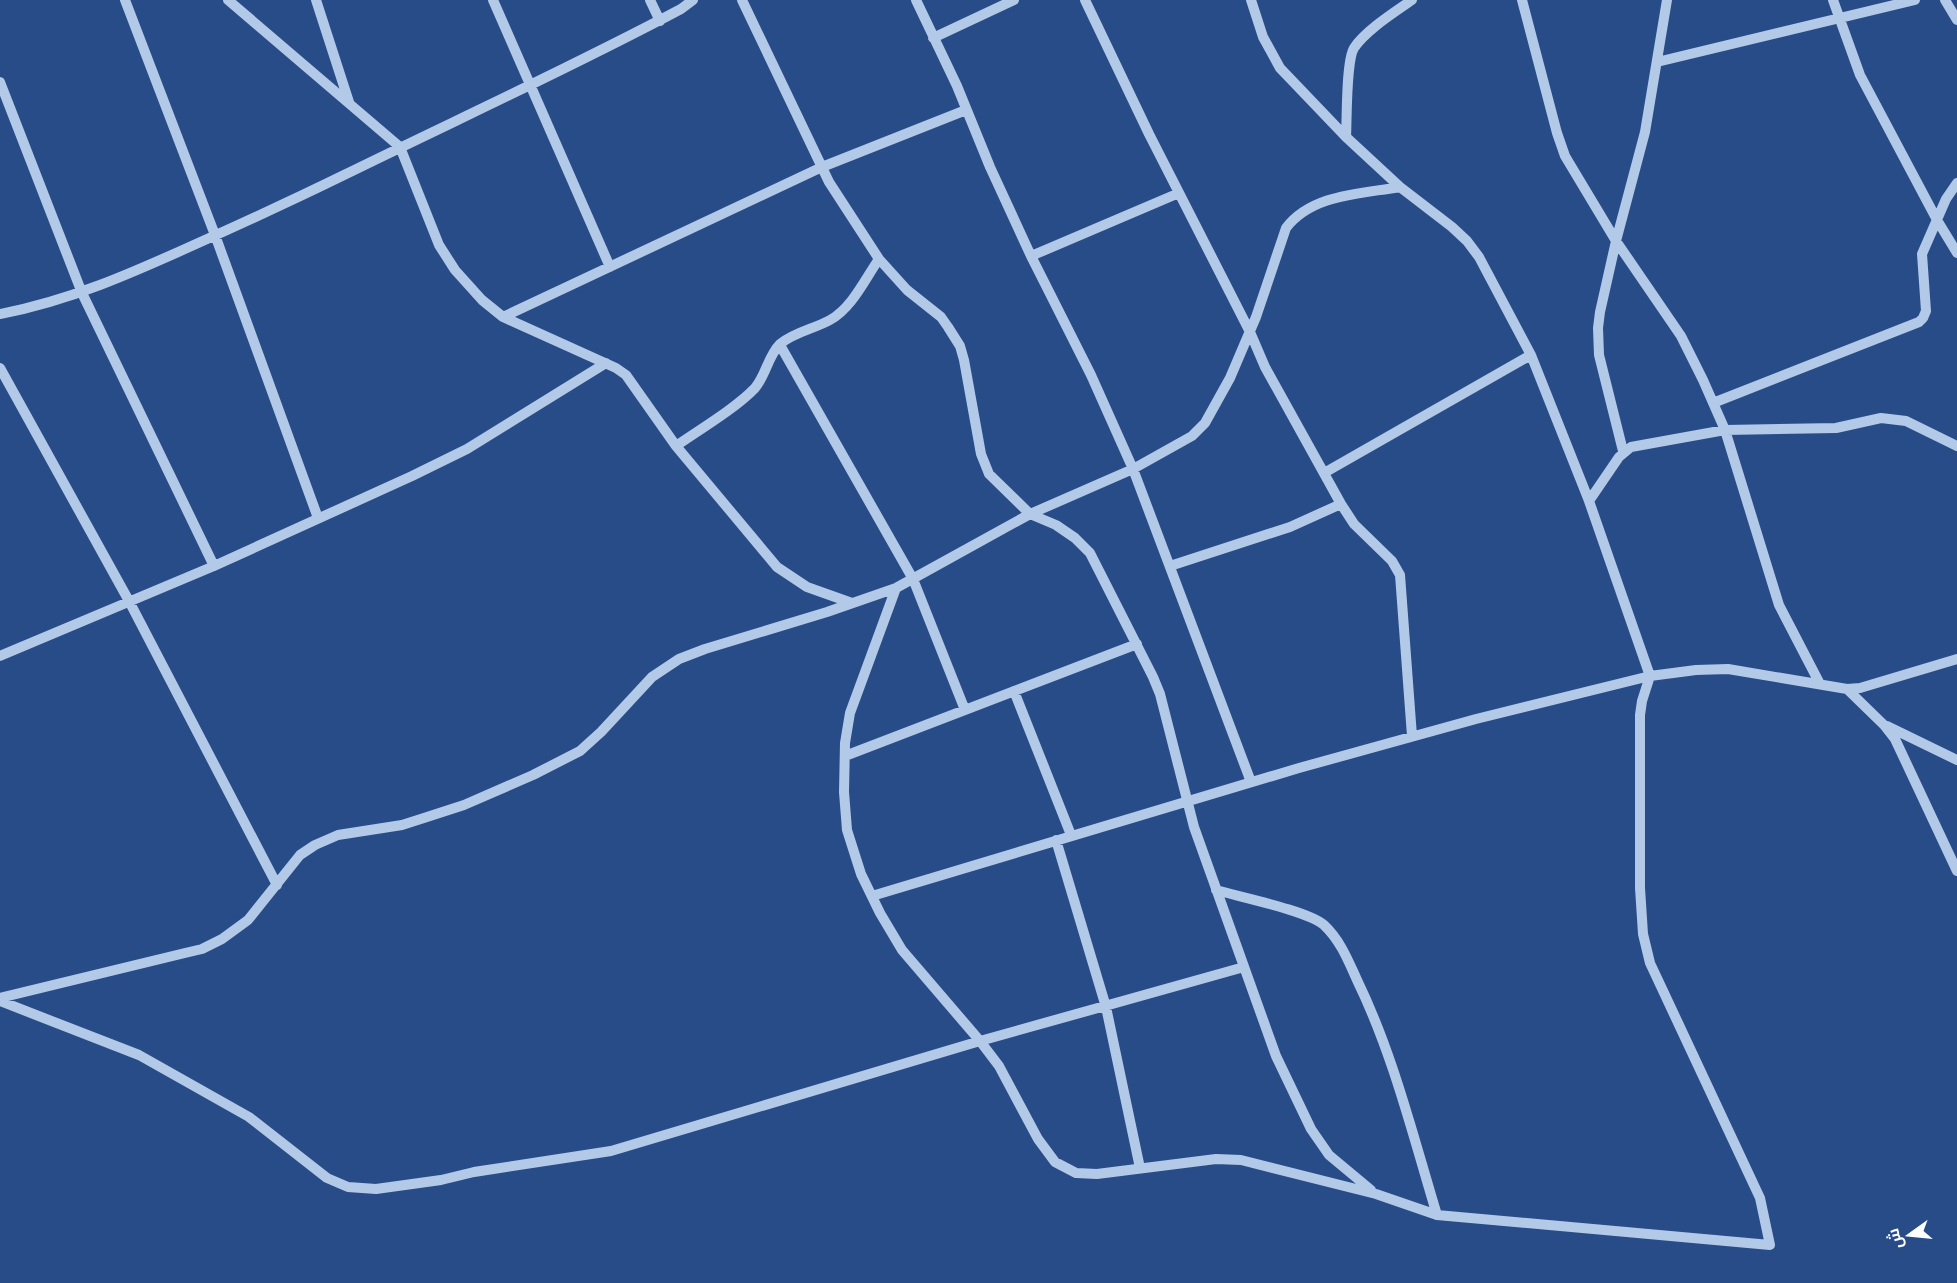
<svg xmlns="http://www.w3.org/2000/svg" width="1957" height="1283" font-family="'Noto Sans',Cairo,sans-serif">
  <rect width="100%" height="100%" fill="#274c87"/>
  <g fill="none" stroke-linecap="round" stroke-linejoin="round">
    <path stroke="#b3c9e8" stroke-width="10" d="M 125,0 L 215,235 L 318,518
      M 228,0 L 400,147 L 439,245 L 455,270 L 482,300 L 503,317 L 616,368 L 626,375 L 676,446 L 777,567 L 807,587 L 852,603
      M 316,0 L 349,102
      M 493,0 L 610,267
      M 650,0 L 660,21
      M 742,0 L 829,182 L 879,259 L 907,290 L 941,317 L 948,327 L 960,346 L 964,360 L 981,454 L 989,474 L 1030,514 L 1056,525 L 1075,538 L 1090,553 L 1153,677 L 1160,694 L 1194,827 L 1276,1056 L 1311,1129 L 1329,1155 L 1371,1190
      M 916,0 L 957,86 L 990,167 L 1031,256 L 1091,375 L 1133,469 L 1251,782
      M 1085,0 L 1149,134 L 1250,332 L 1265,367 L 1341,504 L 1354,524 L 1392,561 L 1400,575 L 1412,736
      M 1522,0 L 1557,133 L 1565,156 L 1616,241 L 1681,336 L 1703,380 L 1725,430 L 1779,605 L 1820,684
      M 1833,0 L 1860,75 L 1937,220 L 1957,253
      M 1945,0 L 1957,20
      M 933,38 L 1014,0
      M 1657,62 L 1915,0
      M 0,82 L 82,293 L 214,566
      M 1346,137 C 1347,119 1346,61 1354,48 C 1366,30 1395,12 1412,0
      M 1031,256 L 1179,193
      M 0,314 C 69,301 132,273 196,244 C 245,222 295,199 344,175 C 456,120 570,68 681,9 L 693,0
      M 503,317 L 822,167 L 966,110
      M 780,345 L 913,579 L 965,710
      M 0,368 L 129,601 L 277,885
      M 1713,403 L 1919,322 L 1923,318 L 1926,311 L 1922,254 L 1946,199 L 1957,183
      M 676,446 C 699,430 736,408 755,388 C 766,375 768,356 780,344 C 794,332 814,329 830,320 C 852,308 865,279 879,259
      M 1623,451 L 1599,355 L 1598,328 L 1600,312 L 1616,241 L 1645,132 L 1667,0
      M 1324,473 L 1531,355
      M 1589,501 L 1619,457 L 1631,447 L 1725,430 L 1836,428 L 1881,418 L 1906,421 L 1957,446
      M 1170,566 L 1290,527 L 1341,504
      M 896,588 L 850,713 L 845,743 L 844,792 L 847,830 L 861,874 L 880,913 L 902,950 L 980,1041 L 999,1066 L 1038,1139 L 1055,1162 L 1076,1173 L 1097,1174 L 1216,1159 L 1241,1160 L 1376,1194 L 1437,1215 L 1770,1245 L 1760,1198 L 1650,963 L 1643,934 L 1640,888 L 1640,715 L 1642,701 L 1650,676 L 1589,501 L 1531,355 L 1479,257 L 1467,241 L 1452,227 L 1400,187 L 1346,137 L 1280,68 L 1263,37 L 1251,0
      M 0,656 L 214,566 L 412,476 L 467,449 L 606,363
      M 1847,689 L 1884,725 L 1895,739 L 1957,871
      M 1014,691 L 1071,835
      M 1887,726 L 1957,760
      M 845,756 L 1137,644
      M 1056,840 L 1106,1007 L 1140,1168
      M 1216,890 C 1240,897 1308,911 1324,925 C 1340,940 1348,960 1357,980 C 1393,1054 1413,1136 1437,1215
      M 872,896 L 1299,768 L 1476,719 L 1650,676 L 1696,670 L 1728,669 L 1847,689 L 1860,688 L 1957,659
      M 0,998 L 185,953 L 202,949 L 222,939 L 248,920 L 300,855 L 315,845 L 338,835 L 402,825 L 427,817 L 464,805 L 533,775 L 580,751 L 601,732 L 652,677 L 679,659 L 705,649 L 827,612 L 896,588 L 1030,514 L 1133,469 L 1192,436 L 1205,423 L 1230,378 L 1256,317 L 1286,228 C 1312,194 1361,194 1400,187
      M 0,1001 L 139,1055 L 249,1117 L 327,1178 L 348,1187 L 376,1189 L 441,1180 L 474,1172 L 611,1151 L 980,1041 L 1244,967"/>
  </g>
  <g transform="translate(1909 1235) rotate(255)" stroke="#274c87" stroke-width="4.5" paint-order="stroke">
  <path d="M0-4.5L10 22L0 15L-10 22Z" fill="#ffffff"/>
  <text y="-9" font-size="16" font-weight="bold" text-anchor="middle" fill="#ffffff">ش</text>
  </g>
</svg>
